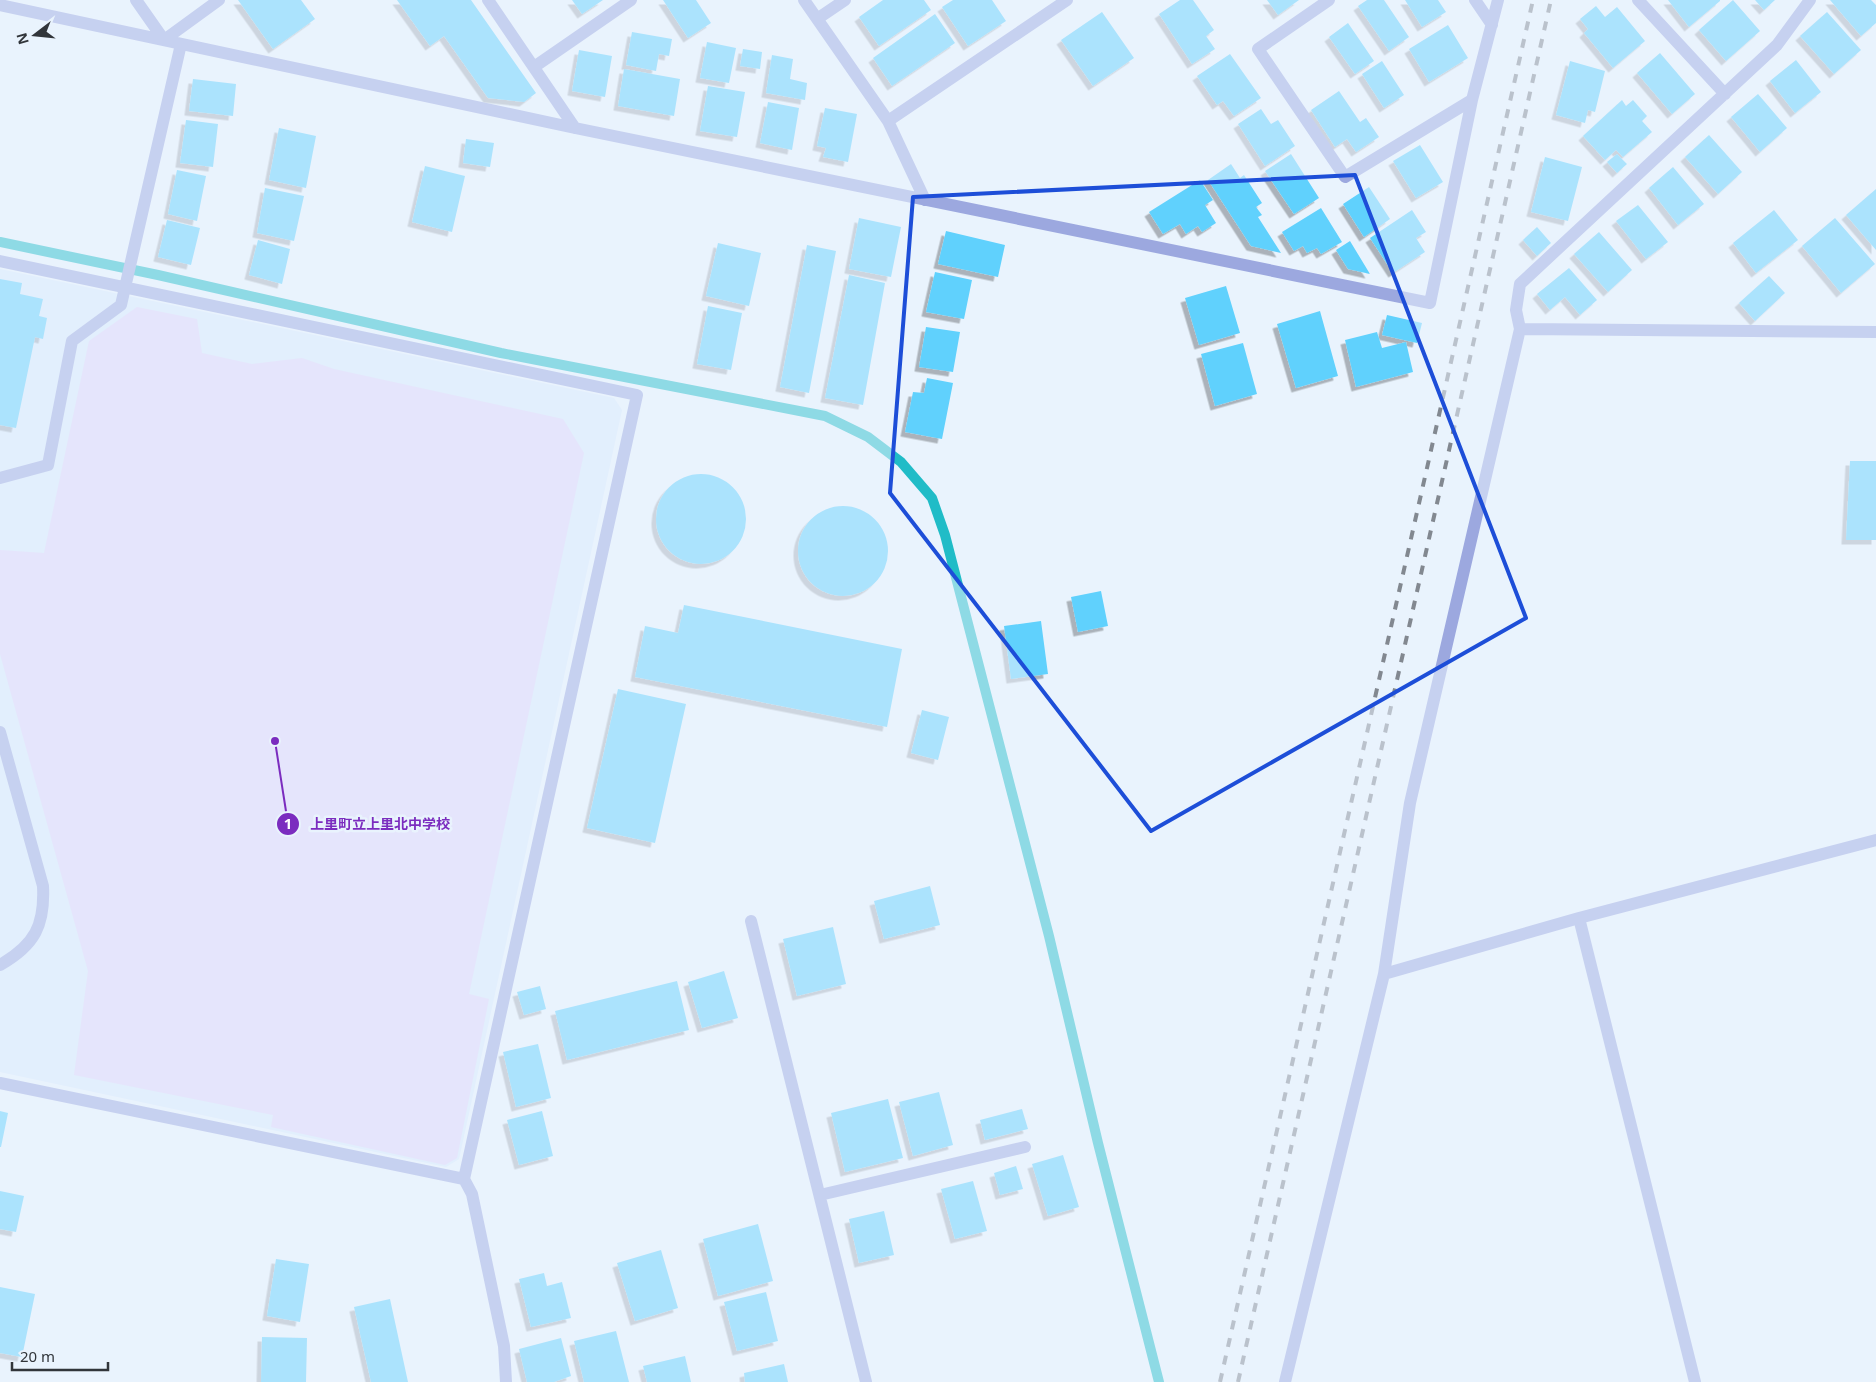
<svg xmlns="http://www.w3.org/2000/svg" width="1876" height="1382" font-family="'Noto Sans','Noto Sans JP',sans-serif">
  <defs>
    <filter id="shadow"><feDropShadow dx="-4.5" dy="4.5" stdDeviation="0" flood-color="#0004"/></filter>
  </defs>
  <rect width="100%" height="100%" fill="#e9f3fd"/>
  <path fill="#d9eafc" d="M 0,269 L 614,398 L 622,410 L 459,1159 L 446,1167 L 0,1072 Z"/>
  <path fill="#e0d5fa" d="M 137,307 L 197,319 L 202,353 L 252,364 L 302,358 L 334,369 L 563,419 L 584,453 L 469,994 L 489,999 L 457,1158 L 445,1165 L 271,1127 L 273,1115 L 74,1075 L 88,971 L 0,654 L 0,550 L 44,553 L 89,341 Z"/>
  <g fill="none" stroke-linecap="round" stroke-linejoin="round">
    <path stroke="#20bcc7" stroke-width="10" d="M 0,242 L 158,275 L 501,353 L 825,416 L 868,437 L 901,462 L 932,498 L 945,535 L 1049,936 L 1098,1143 L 1159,1382"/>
  </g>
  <path fill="#61d1fd" filter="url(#shadow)" d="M 238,0 L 301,0 L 315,19 L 273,49 Z
    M 397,0 L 471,0 L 536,93 L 524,102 L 488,98 L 444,36 L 430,46 Z
    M 572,0 L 603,0 L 582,14 Z
    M 663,0 L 696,0 L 711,23 L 688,38 Z
    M 883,0 L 924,0 L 931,10 L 879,46 L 859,17 Z
    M 953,0 L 992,0 L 1006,21 L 968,46 L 942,7 Z
    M 1180,0 L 1193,0 L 1214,30 L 1206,36 L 1215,49 L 1192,64 L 1159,14 Z
    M 1267,0 L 1299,0 L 1278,15 Z
    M 1367,0 L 1384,0 L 1409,37 L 1389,51 L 1358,6 Z
    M 1405,0 L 1438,0 L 1446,12 L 1422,27 Z
    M 1668,0 L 1720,0 L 1720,1 L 1689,27 Z
    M 1733,0 L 1760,31 L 1726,61 L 1699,30 Z
    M 1755,0 L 1775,0 L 1764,10 Z
    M 1830,0 L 1871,0 L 1876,5 L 1876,23 L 1861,36 Z
    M 1596,6 L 1605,17 L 1617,7 L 1645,41 L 1613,68 L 1584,33 L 1588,29 L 1580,19 Z
    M 1102,12 L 1134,58 L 1093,86 L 1061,40 Z
    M 1827,12 L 1861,50 L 1834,74 L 1800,36 Z
    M 935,14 L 955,43 L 892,86 L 873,58 Z
    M 1348,23 L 1374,61 L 1355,74 L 1329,37 Z
    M 1448,25 L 1468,58 L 1429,82 L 1409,49 Z
    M 632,32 L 672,39 L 669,56 L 659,54 L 656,71 L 626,65 Z
    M 707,42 L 736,48 L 729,83 L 700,78 Z
    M 743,49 L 762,52 L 760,69 L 740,66 Z
    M 579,50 L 612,56 L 605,97 L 572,91 Z
    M 1660,53 L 1695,94 L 1672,114 L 1637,73 Z
    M 1230,54 L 1261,98 L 1234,116 L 1223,101 L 1217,105 L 1197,76 Z
    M 772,55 L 793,59 L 790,79 L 807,83 L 805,100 L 766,93 Z
    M 1796,60 L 1821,92 L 1795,113 L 1770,81 Z
    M 1382,61 L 1404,95 L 1384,108 L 1362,74 Z
    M 1570,61 L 1605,71 L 1595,112 L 1588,110 L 1585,123 L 1556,115 Z
    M 624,69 L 680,79 L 674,116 L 618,106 Z
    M 193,79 L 236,84 L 233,116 L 189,111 Z
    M 708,86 L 745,92 L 737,137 L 700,131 Z
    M 1339,91 L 1360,122 L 1366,118 L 1379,137 L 1356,152 L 1347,139 L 1335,147 L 1311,110 Z
    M 1758,94 L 1787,128 L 1760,152 L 1731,117 Z
    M 1622,100 L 1626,106 L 1633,100 L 1647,116 L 1642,121 L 1652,132 L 1623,157 L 1616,150 L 1605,160 L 1583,136 Z
    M 768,102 L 799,108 L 792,150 L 760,143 Z
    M 825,108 L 857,114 L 848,162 L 823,157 L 826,148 L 817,146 Z
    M 1261,109 L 1271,124 L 1278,120 L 1295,146 L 1265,166 L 1238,124 Z
    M 186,120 L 218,124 L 213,167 L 180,163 Z
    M 279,128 L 316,136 L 306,188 L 269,180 Z
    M 1709,135 L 1742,172 L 1718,194 L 1685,157 Z
    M 466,139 L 494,143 L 490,167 L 463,163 Z
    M 1420,145 L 1443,182 L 1416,198 L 1393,161 Z
    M 1291,154 L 1319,198 L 1294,214 L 1265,171 Z
    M 1617,154 L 1627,164 L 1617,173 L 1607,162 Z
    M 1545,157 L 1582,167 L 1568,221 L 1531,212 Z
    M 1231,164 L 1240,178 L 1244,175 L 1262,203 L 1256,207 L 1262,215 L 1258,217 L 1281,253 L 1251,246 L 1208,180 Z
    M 425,166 L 465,176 L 452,232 L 412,222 Z
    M 1673,167 L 1704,204 L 1678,225 L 1649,188 Z
    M 177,170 L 206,176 L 197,221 L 168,214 Z
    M 1200,180 L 1213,200 L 1205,205 L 1216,223 L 1202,232 L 1198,226 L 1186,234 L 1180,224 L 1163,234 L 1149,212 Z
    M 1369,187 L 1390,219 L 1364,237 L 1343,204 Z
    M 265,188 L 304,196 L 294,241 L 257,233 Z
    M 1876,189 L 1876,250 L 1846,215 Z
    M 1638,205 L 1668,242 L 1646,259 L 1616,221 Z
    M 1321,208 L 1342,242 L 1321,254 L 1317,248 L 1307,253 L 1303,246 L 1294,251 L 1282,232 Z
    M 1412,210 L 1426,232 L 1416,238 L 1425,252 L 1393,273 L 1370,238 Z
    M 1774,210 L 1798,240 L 1756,273 L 1733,243 Z
    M 859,218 L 901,227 L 891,277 L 849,269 Z
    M 1835,218 L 1875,264 L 1841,293 L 1802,246 Z
    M 167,220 L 200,228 L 191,265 L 158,257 Z
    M 1537,227 L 1551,243 L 1537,256 L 1523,240 Z
    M 946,231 L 1005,245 L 998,277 L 938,264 Z
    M 1599,232 L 1632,270 L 1608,292 L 1574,254 Z
    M 258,240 L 290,249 L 282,284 L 249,275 Z
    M 1350,241 L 1370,274 L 1348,269 L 1336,250 Z
    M 718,243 L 761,253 L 749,306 L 706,296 Z
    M 807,245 L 836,251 L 809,393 L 780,387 Z
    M 1569,268 L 1597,300 L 1580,315 L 1565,297 L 1550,310 L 1537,294 Z
    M 935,272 L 972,280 L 964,319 L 926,312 Z
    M 849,275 L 885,283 L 863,405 L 825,398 Z
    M 1769,276 L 1785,293 L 1755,321 L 1739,303 Z
    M 0,279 L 22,283 L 20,294 L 43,299 L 39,316 L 47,318 L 43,339 L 35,337 L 16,428 L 0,425 Z
    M 1226,286 L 1240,333 L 1199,345 L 1185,298 Z
    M 708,306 L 742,313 L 731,370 L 697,364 Z
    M 1320,311 L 1338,376 L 1296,388 L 1277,324 Z
    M 1387,315 L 1422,323 L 1417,343 L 1382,335 Z
    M 926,327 L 960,332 L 953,372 L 919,367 Z
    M 1377,332 L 1382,348 L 1406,342 L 1413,372 L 1356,387 L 1345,340 Z
    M 1243,343 L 1257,394 L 1215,406 L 1201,354 Z
    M 927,378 L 953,383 L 942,439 L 905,432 L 913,392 L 924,393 Z
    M 1850,461 L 1876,461 L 1876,540 L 1846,540 Z
    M656 519a45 45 0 1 1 90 0a45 45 0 1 1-90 0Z
    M798 551a45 45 0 1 1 90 0a45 45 0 1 1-90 0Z
    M 1101,591 L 1108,626 L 1078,632 L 1071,597 Z
    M 684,605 L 902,649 L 887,727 L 635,677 L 645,626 L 678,633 Z
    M 1041,621 L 1048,674 L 1011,679 L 1004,626 Z
    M 618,689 L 686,704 L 655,843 L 587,828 Z
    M 922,710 L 949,717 L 938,760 L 911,753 Z
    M 930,886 L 940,925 L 884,939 L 874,901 Z
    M 833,927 L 846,984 L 797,996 L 783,939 Z
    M 724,971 L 738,1018 L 702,1028 L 688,982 Z
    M 677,981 L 689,1030 L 567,1060 L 555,1011 Z
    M 540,986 L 546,1009 L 524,1015 L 517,992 Z
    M 538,1044 L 551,1098 L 516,1107 L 503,1052 Z
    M 939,1092 L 953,1145 L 913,1156 L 899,1102 Z
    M 888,1099 L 903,1158 L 845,1172 L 831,1113 Z
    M 1022,1109 L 1028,1129 L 985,1140 L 980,1120 Z
    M 0,1111 L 8,1113 L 1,1147 L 0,1147 Z
    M 542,1111 L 553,1156 L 519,1165 L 507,1120 Z
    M 1063,1155 L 1079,1207 L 1048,1216 L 1032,1164 Z
    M 1016,1166 L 1023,1189 L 1000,1195 L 994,1173 Z
    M 973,1181 L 987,1231 L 955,1239 L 941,1189 Z
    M 0,1191 L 24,1196 L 16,1232 L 0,1229 Z
    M 884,1211 L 894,1255 L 859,1263 L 849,1219 Z
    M 758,1224 L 773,1281 L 718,1296 L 703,1239 Z
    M 661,1250 L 678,1308 L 635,1321 L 617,1263 Z
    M 276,1259 L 309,1264 L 300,1322 L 267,1316 Z
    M 544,1273 L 547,1286 L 562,1282 L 571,1318 L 531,1327 L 519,1279 Z
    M 0,1287 L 35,1294 L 22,1357 L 0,1353 Z
    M 766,1292 L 778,1341 L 737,1351 L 724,1302 Z
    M 390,1299 L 408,1382 L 371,1382 L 354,1307 Z
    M 616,1331 L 629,1382 L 584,1382 L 574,1341 Z
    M 262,1337 L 307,1338 L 306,1382 L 261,1382 Z
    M 561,1338 L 571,1376 L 554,1382 L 527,1382 L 519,1349 Z
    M 685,1356 L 691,1382 L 647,1382 L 643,1366 Z
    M 784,1364 L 788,1382 L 745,1382 L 744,1373 Z"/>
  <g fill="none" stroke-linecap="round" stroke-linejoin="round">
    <path stroke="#9ca8df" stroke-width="12" d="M 136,0 L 164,40 L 219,0
      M 488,0 L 575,128
      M 804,0 L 888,121 L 925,200
      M 1329,0 L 1258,49 L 1345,177 L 1472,100
      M 1475,0 L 1492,25
      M 1638,0 L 1725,94
      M 0,5 L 575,128 L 1430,303 L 1472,100 L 1498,0
      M 817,19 L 845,0
      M 534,67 L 631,0
      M 888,121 L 1067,0
      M 0,261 L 637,395 L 464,1179 L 472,1194 L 504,1346 L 506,1382
      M 1520,329 L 1516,310 L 1520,284 L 1777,45 L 1810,0
      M 0,478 L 48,465 L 72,341 L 121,305 L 181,44
      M 0,732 L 43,886 C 45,925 35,945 0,965
      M 1579,918 L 1695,1382
      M 751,921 L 866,1382
      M 1384,974 L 1579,918 L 1876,840
      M 0,1083 L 464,1179
      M 820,1195 L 1025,1147
      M 1285,1382 L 1384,974 L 1410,803 L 1520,329 L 1876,332"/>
    <path stroke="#828890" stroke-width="4" stroke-dasharray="9 9" stroke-linecap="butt" d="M 1220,1382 L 1533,0
      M 1238,1382 L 1551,0"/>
  </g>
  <path d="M0 0H1876V1382H0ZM 1355,175 L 1526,618 L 1151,831 L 890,493 L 913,197 Z" fill="#e9f3fd" fill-opacity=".55" fill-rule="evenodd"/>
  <path fill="none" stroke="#1d4ed8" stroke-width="4" stroke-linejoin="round" d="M 1355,175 L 1526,618 L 1151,831 L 890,493 L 913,197 Z"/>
  <path fill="none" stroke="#7b2cbf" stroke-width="2" d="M275 741L288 824"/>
  <g fill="#7b2cbf" stroke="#e9f3fd" stroke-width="2">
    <circle cx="275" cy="741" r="5"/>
    <circle cx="288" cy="824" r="12"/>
  </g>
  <g font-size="15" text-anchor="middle" font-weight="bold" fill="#fff">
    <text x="288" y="829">1</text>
  </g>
  <g font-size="14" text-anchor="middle" font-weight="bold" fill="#7b2cbf" stroke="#e9f3fd" stroke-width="5" stroke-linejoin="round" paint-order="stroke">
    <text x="380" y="829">上里町立上里北中学校</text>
  </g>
  <g transform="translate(35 35) rotate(254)" stroke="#e9f3fd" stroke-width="4" paint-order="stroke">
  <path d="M0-4L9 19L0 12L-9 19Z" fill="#31353a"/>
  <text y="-8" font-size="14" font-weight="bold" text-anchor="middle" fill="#31353a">N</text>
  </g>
  <path d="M12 1362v8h96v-8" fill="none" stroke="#31353a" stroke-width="2.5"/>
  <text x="20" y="1362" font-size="15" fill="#31353a" stroke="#e9f3fd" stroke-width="4" paint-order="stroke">20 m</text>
</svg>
